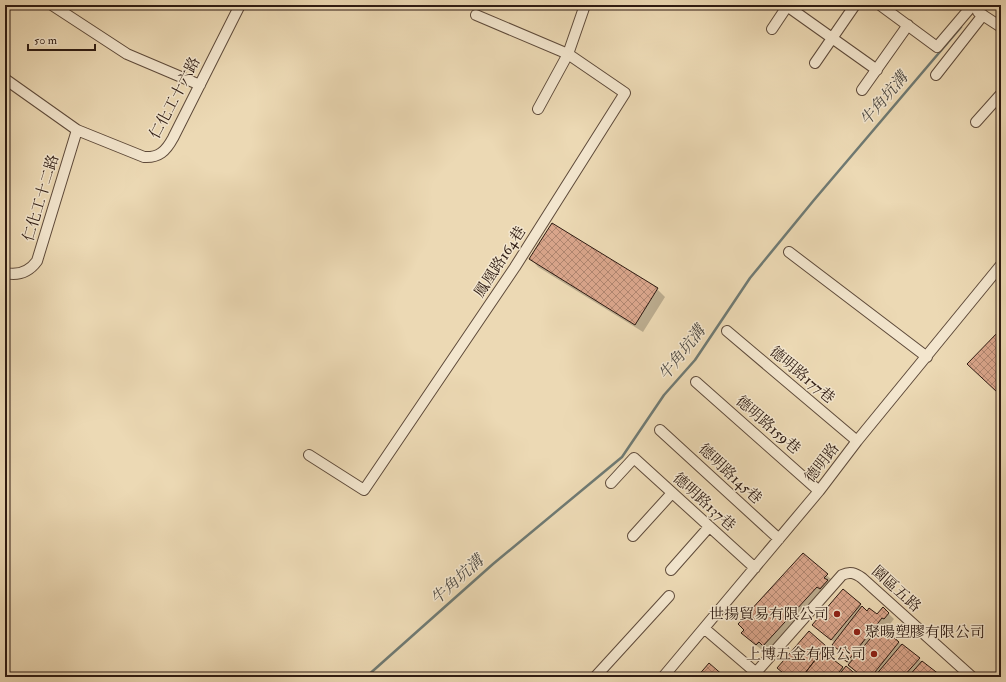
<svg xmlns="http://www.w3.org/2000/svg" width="1006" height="682" font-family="'IM FELL Double Pica','Noto Serif TC',serif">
  <defs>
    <pattern id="building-cross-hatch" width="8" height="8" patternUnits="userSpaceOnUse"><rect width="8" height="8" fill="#d9a58b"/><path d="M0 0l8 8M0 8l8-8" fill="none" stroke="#b08670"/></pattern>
  </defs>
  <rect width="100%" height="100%" fill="#ecd9b4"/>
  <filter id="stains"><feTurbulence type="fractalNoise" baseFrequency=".005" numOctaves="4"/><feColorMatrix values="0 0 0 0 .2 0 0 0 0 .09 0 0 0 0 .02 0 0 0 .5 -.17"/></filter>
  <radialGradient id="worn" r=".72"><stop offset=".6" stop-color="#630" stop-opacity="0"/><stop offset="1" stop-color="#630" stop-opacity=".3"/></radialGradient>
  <path fill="#0003" d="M 531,259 L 657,289 L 665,297 L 643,332 L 538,267 Z
    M 1001,331 L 1001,395 L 976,372 Z
    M 803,554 L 833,581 L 769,651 L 765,647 L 762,650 L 748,639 L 745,630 Z
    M 860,605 L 867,612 L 877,615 L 883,609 L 889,614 L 894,619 L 890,624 L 888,623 L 883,629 L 940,677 L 863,677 L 855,671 L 841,656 L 843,653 L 839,650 L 835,643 L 819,630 Z
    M 809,632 L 831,652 L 828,656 L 845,670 L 858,677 L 788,677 Z"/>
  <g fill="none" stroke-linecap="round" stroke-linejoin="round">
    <path stroke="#6f7a73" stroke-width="2.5" d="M 366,677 L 493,564 L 622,457 L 664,395 L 695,360 L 750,278 L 814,200 L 961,27"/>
  </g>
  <path fill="url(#building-cross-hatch)" stroke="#2e1b12" d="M 552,223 L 658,288 L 635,325 L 529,259 Z
    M 1001,329 L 1001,388 L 997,392 L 967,364 Z
    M 803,553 L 828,574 L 824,578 L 828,580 L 820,589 L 817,587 L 763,646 L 759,642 L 756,645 L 741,633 L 744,630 L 738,624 Z
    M 843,589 L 861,604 L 831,640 L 812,625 Z
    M 862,606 L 867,611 L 869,608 L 877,614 L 883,607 L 889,613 L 884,619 L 882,618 L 847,662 L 840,656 L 843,653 L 832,645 Z
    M 881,626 L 899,642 L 871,677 L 863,677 L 848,665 Z
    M 809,631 L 826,646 L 802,677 L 788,677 L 777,668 Z
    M 902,644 L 920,658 L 903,677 L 874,677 Z
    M 822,651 L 843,667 L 835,677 L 802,677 Z
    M 922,661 L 940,675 L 938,677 L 908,677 Z
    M 709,663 L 725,677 L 697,677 Z
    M 846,666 L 859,677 L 837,677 Z"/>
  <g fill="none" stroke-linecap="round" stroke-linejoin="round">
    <defs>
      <path id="minor" d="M 52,5 L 127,54 L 200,85
        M 880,5 L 937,47 L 971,7
        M 787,6 L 877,70
        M 978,12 L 1001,27
        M 476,15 L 568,54 L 538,109
        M 772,29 L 788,5
        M 815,63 L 855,5
        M 936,75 L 983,15
        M 5,79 L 77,130 L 144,157 C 159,158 166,151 173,138 L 240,5
        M 862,90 L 908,25
        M 976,122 L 1001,94
        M 789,252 L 927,357
        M 5,273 C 19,276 29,272 37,261 L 77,130
        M 727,331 L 857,441
        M 696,382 L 819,491
        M 660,430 L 779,539
        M 309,455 L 364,490 L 515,267 L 625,93 L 568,54 L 585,5
        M 611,483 L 634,458 L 755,568
        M 633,536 L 672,493
        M 671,570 L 709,527
        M 705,629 L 761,677
        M 595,677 L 669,596
        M 663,677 L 819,491 L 857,441 L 1001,265
        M 752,677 L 842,575 C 850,571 855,573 862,578 L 972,677"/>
    </defs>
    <use href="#minor" stroke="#5e4a3a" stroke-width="12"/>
    <use href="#minor" stroke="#f3e6ce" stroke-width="10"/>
  </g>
  <g fill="#8f2418" stroke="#f3e6ce" stroke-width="1.5">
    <circle cx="837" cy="614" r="4"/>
    <circle cx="857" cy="632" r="4"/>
    <circle cx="874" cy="654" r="4"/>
  </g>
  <g text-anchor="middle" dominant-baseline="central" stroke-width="3" stroke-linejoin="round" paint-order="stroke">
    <g font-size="15" fill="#2e1b12" stroke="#f3e6ce">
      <text transform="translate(175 98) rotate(-62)">仁化工十六路</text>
      <text transform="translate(41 198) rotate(-73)">仁化工十二路</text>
      <text transform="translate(500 262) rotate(-57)">鳳凰路164巷</text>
      <text transform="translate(802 375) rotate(40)">德明路177巷</text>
      <text transform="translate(768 425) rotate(41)">德明路159巷</text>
      <text transform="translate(822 463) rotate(-52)">德明路</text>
      <text transform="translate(730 474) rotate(43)">德明路145巷</text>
      <text transform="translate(704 502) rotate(42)">德明路137巷</text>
      <text transform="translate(896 589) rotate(42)">園區五路</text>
    </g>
    <g font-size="15" fill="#2e1b12" stroke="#f3e6ce" text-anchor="end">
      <text x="829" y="614">世揚貿易有限公司</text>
      <text x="865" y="632" text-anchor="start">聚暘塑膠有限公司</text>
      <text x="866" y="654">上博五金有限公司</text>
    </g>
    <g font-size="16" font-style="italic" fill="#4e4a43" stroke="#f3e6ce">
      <text transform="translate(884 99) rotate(-50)">牛角坑溝</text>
      <text transform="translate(682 353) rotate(-52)">牛角坑溝</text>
      <text transform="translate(457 580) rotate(-42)">牛角坑溝</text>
    </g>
  </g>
  <rect width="1006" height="682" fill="none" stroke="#ecd9b4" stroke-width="20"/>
  <rect x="6" y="6" width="994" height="670" fill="none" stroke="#2e1b12" stroke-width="2"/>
  <rect x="10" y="10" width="986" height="662" fill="none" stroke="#2e1b12"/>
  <path d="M28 44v6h67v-6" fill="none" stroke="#2e1b12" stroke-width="2"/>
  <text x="34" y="44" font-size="12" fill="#2e1b12" stroke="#f3e6ce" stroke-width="3" paint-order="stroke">50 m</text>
  <rect width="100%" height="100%" filter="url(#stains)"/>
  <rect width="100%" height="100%" fill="url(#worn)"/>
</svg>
